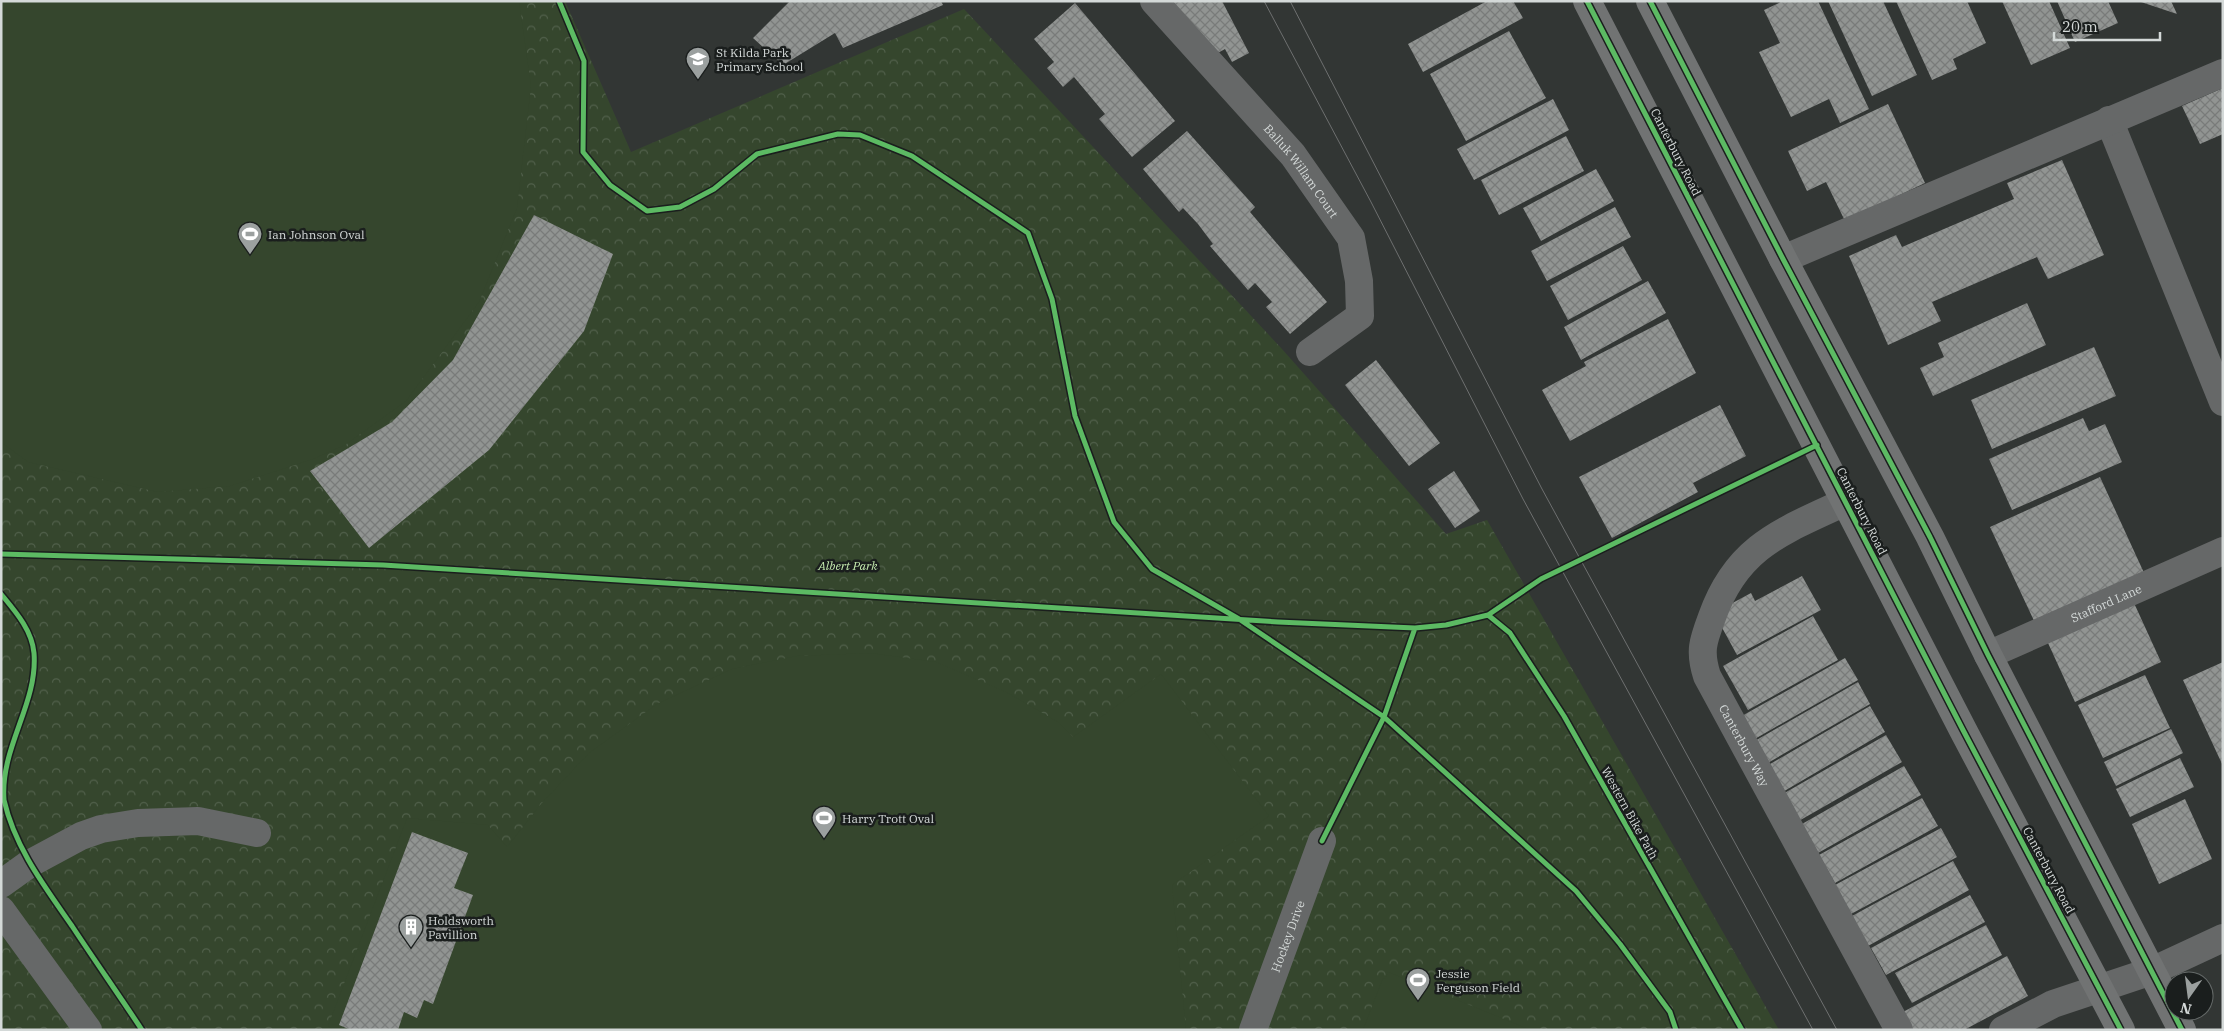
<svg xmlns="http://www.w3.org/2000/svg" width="2224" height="1031" font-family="'IBM Plex Serif',serif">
  <defs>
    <pattern id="park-crowns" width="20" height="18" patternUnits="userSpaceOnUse" patternTransform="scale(1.25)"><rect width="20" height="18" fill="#35462d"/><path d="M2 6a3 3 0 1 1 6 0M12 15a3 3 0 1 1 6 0" fill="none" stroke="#51604b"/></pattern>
    <pattern id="building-cross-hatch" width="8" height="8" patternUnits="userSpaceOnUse" patternTransform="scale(1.25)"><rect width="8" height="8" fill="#919492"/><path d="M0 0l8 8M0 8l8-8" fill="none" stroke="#797b7a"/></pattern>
  </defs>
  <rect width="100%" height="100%" fill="#323634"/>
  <path fill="url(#park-crowns)" d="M 1,1 L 565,1 L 631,152 L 964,9 L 1282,349 L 1446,534 L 1487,520 L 1779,1030 L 1,1030 Z"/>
  <path fill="#35462d" d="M 1,1 L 519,1 L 531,86 L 517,208 L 479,302 L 406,401 L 345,445 L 313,459 L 230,486 L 158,492 L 28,462 L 1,442 Z
    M 870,653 L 936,662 L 1006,692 L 1058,722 L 1073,737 L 1161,674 L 1269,816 L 1172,885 L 1186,1030 L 333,1030 L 328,1026 L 407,818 L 488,825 L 507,847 L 541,804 L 589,753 L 657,704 L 732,669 L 797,656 Z
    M 1388,972 L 1531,1030 L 1363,1030 L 1383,978 L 1385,979 Z"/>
  <path fill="url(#building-cross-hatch)" d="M 790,1 L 941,1 L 943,5 L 843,48 L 835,33 L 783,65 L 753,38 Z
    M 1167,1 L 1222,1 L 1249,53 L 1232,62 L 1225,49 L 1207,59 Z
    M 1487,1 L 1513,1 L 1523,18 L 1423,72 L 1408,44 Z
    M 1783,1 L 1818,1 L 1869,109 L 1840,123 L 1829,99 L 1791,117 L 1759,52 L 1780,43 L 1764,10 Z
    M 1828,1 L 1883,1 L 1917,75 L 1872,96 Z
    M 1896,1 L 1967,1 L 1986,43 L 1953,59 L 1957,69 L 1932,80 Z
    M 2002,1 L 2049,1 L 2070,48 L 2031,65 Z
    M 2057,1 L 2108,1 L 2118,23 L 2075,42 Z
    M 2141,1 L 2171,1 L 2177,14 L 2141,2 Z
    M 1075,3 L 1175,121 L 1132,157 L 1099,119 L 1105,114 L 1074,77 L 1063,87 L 1047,68 L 1054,62 L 1034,39 Z
    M 1509,31 L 1546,98 L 1466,141 L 1430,74 Z
    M 2223,88 L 2223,134 L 2200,144 L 2182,106 Z
    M 1553,99 L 1569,130 L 1474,180 L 1457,149 Z
    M 1888,104 L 1925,183 L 1845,221 L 1826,182 L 1807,191 L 1788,151 Z
    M 1187,131 L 1255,207 L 1250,212 L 1327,302 L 1290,334 L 1266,307 L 1272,302 L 1255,283 L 1248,290 L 1210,246 L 1213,244 L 1198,224 L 1183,208 L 1179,212 L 1143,169 Z
    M 1566,136 L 1584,171 L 1499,215 L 1481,180 Z
    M 2062,160 L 2104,255 L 2048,279 L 2037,257 L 1932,302 L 1941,321 L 1888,345 L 1849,256 L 1896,235 L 1902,247 L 2014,199 L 2007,183 Z
    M 1596,169 L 1614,201 L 1541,241 L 1523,208 Z
    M 1615,207 L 1631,237 L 1547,281 L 1531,251 Z
    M 534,215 L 613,254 L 584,331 L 489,450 L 369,548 L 310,471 L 392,422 L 453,360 Z
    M 1623,246 L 1642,280 L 1568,320 L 1550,286 Z
    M 1648,281 L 1666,313 L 1581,360 L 1564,327 Z
    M 2027,303 L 2046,345 L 1933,396 L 1920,368 L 1944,357 L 1938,343 Z
    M 1668,319 L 1696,373 L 1570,441 L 1542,390 L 1586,366 L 1584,362 Z
    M 2094,347 L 2116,396 L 1992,449 L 1971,400 Z
    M 1376,360 L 1440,443 L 1409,466 L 1345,385 Z
    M 1720,405 L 1746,456 L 1693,483 L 1698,492 L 1612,538 L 1579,477 Z
    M 2083,418 L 2089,431 L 2105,424 L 2122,462 L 2012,510 L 1989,459 Z
    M 1454,471 L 1480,511 L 1455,528 L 1428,489 Z
    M 2100,477 L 2145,575 L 2036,625 L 1990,527 Z
    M 1802,576 L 1821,610 L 1737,655 L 1714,613 L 1751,593 L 1755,601 Z
    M 2134,603 L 2161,662 L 2075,702 L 2048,643 Z
    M 1813,616 L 1838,660 L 1748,710 L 1723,666 Z
    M 1845,658 L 1858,680 L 1753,740 L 1740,717 Z
    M 2223,662 L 2223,766 L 2183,680 Z
    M 2145,675 L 2170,728 L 2103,758 L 2078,705 Z
    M 1858,682 L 1870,704 L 1766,764 L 1753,742 Z
    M 1870,706 L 1885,732 L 1781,793 L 1765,767 Z
    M 2171,729 L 2183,753 L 2116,786 L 2104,762 Z
    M 1886,735 L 1902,762 L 1797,822 L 1781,795 Z
    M 2180,758 L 2194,787 L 2130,817 L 2116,789 Z
    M 1904,766 L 1921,795 L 1818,853 L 1802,824 Z
    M 1922,798 L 1938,826 L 1835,883 L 1819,855 Z
    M 2185,799 L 2212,859 L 2159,884 L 2132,824 Z
    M 1941,828 L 1957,857 L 1851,914 L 1835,885 Z
    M 412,832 L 468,853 L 454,888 L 473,895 L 433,1004 L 424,1000 L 417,1018 L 404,1012 L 398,1030 L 351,1030 L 339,1025 Z
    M 1953,861 L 1969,890 L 1868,946 L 1852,916 Z
    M 1970,895 L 1985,922 L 1886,975 L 1871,948 Z
    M 1986,925 L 2002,955 L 1912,1003 L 1895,973 Z
    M 2007,956 L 2028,996 L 1964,1030 L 1912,1030 L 1903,1012 Z"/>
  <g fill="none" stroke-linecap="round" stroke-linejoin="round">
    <g stroke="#666868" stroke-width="28">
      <path id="s1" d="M 1154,1 L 1293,155 L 1351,238 L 1359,281 L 1360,316 L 1310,352"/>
      <path d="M 2109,120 L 2223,402"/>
      <path d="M 1783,259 L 2223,73"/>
      <path id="s2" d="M 1845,502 C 1783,531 1737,546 1712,617 C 1703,641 1699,651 1707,676 L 1899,1030"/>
      <path id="s3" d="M 1988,655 L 2223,551"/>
      <path d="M 1,884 L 29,864 L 81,836 L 101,829 L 138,823 L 198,821 L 257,833"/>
      <path d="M 1,910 L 88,1030"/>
      <path id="s4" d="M 1253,1030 L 1322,841"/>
      <path d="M 2003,1030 L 2053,1004 L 2152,971 L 2223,938"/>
    </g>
    <path stroke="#717373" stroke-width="28" d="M 1587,1 L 1963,730 L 2121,1030
      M 1650,1 L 1783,259 L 1930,537 L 1988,655 L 2182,1030"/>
    <path stroke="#6e7070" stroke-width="1" d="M 1264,1 L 1371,202 L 1523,499 L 1813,1030
      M 1290,1 L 1542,489 L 1837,1030"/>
    <defs>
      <path id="cycleway" d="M 559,1 L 584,61 L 583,152 L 610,185 L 647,211 L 680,207 L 714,189 L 757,154 L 838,134 L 860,135 L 912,156 L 1028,233 L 1052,299 L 1075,416 L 1114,522 L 1152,569 L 1239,619 L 1384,717 L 1576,891 L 1620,944 L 1670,1012 L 1676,1030
        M 1587,1 L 1963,730 L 2121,1030
        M 1650,1 L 1783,259 L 1930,537 L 1988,655 L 2182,1030
        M 1,554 L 383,565 L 1278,622 L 1415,628 L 1446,625 L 1488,615 L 1541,579 L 1817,445
        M 1,594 C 15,611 32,630 34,653 C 38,704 0,747 4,800 C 15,848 45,887 72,926 C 95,961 119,995 142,1030
        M 1488,615 L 1510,633 L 1564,716 L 1742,1030
        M 1322,841 L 1384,717 L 1415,628"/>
    </defs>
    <use href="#cycleway" stroke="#1a1e1d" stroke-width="8"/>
    <use href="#cycleway" stroke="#5cba63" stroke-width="5"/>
  </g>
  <defs>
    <symbol id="school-pin" viewBox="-11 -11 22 30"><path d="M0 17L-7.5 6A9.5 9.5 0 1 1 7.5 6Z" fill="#9ba09f" stroke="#1a1e1d"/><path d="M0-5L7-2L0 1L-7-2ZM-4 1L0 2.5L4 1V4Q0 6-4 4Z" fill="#fff"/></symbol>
    <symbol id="stadium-pin" viewBox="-11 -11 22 30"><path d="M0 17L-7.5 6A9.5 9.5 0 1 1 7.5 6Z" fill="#9ba09f" stroke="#1a1e1d"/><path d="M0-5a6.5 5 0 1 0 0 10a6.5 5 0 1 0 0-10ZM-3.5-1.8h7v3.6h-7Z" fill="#fff"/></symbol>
    <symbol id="building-pin" viewBox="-11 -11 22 30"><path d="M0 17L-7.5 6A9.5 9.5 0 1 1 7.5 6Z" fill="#9ba09f" stroke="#1a1e1d"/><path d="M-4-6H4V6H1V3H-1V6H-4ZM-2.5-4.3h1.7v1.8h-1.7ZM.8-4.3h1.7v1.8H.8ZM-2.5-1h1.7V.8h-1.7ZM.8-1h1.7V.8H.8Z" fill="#fff"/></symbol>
  </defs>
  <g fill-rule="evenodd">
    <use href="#school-pin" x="684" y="45" width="28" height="38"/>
    <use href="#stadium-pin" x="236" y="220" width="28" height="38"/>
    <use href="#stadium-pin" x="810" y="804" width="28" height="38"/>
    <use href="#building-pin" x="397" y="913" width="28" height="38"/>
    <use href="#stadium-pin" x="1404" y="966" width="28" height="38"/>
  </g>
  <g text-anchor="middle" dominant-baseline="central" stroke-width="5" stroke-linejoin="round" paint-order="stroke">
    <g font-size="12" fill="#d4d9d8" stroke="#1a1e1d" text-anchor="start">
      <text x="716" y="52">St Kilda Park<tspan x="716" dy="14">Primary School</tspan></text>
      <text x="268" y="234">Ian Johnson Oval</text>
      <text x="842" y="818">Harry Trott Oval</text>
      <text x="428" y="920">Holdsworth<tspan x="428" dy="14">Pavillion</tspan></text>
      <text x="1436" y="973">Jessie<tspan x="1436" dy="14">Ferguson Field</tspan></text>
    </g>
    <g font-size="12" fill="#d4d9d8" stroke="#1a1e1d">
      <text transform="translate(1676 152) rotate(63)">Canterbury Road</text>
      <text stroke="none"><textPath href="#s1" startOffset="225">Balluk Willam Court</textPath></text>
      <text transform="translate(1862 511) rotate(63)">Canterbury Road</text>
      <text stroke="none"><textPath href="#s3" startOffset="129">Stafford Lane</textPath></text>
      <text stroke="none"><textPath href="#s2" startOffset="322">Canterbury Way</textPath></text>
      <text transform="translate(1630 813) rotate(61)">Western Bike Path</text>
      <text transform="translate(2049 870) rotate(62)">Canterbury Road</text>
      <text stroke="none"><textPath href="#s4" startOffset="100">Hockey Drive</textPath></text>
    </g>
    <g font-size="12" font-style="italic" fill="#c6ecb0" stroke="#1a1e1d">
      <text x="848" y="565">Albert Park</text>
    </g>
  </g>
  <rect width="2224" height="1031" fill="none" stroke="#d4d9d8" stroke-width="5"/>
  <g transform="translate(2189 996) rotate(194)"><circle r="24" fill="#1a1e1d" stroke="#646968"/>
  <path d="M0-4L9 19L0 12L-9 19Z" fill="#9ba09f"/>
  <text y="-8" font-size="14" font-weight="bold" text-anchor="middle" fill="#d4d9d8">N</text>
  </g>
  <path d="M2054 32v8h106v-8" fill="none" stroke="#d4d9d8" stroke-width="2.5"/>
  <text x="2062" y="32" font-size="15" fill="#d4d9d8" stroke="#1a1e1d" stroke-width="4" paint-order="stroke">20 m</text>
</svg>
